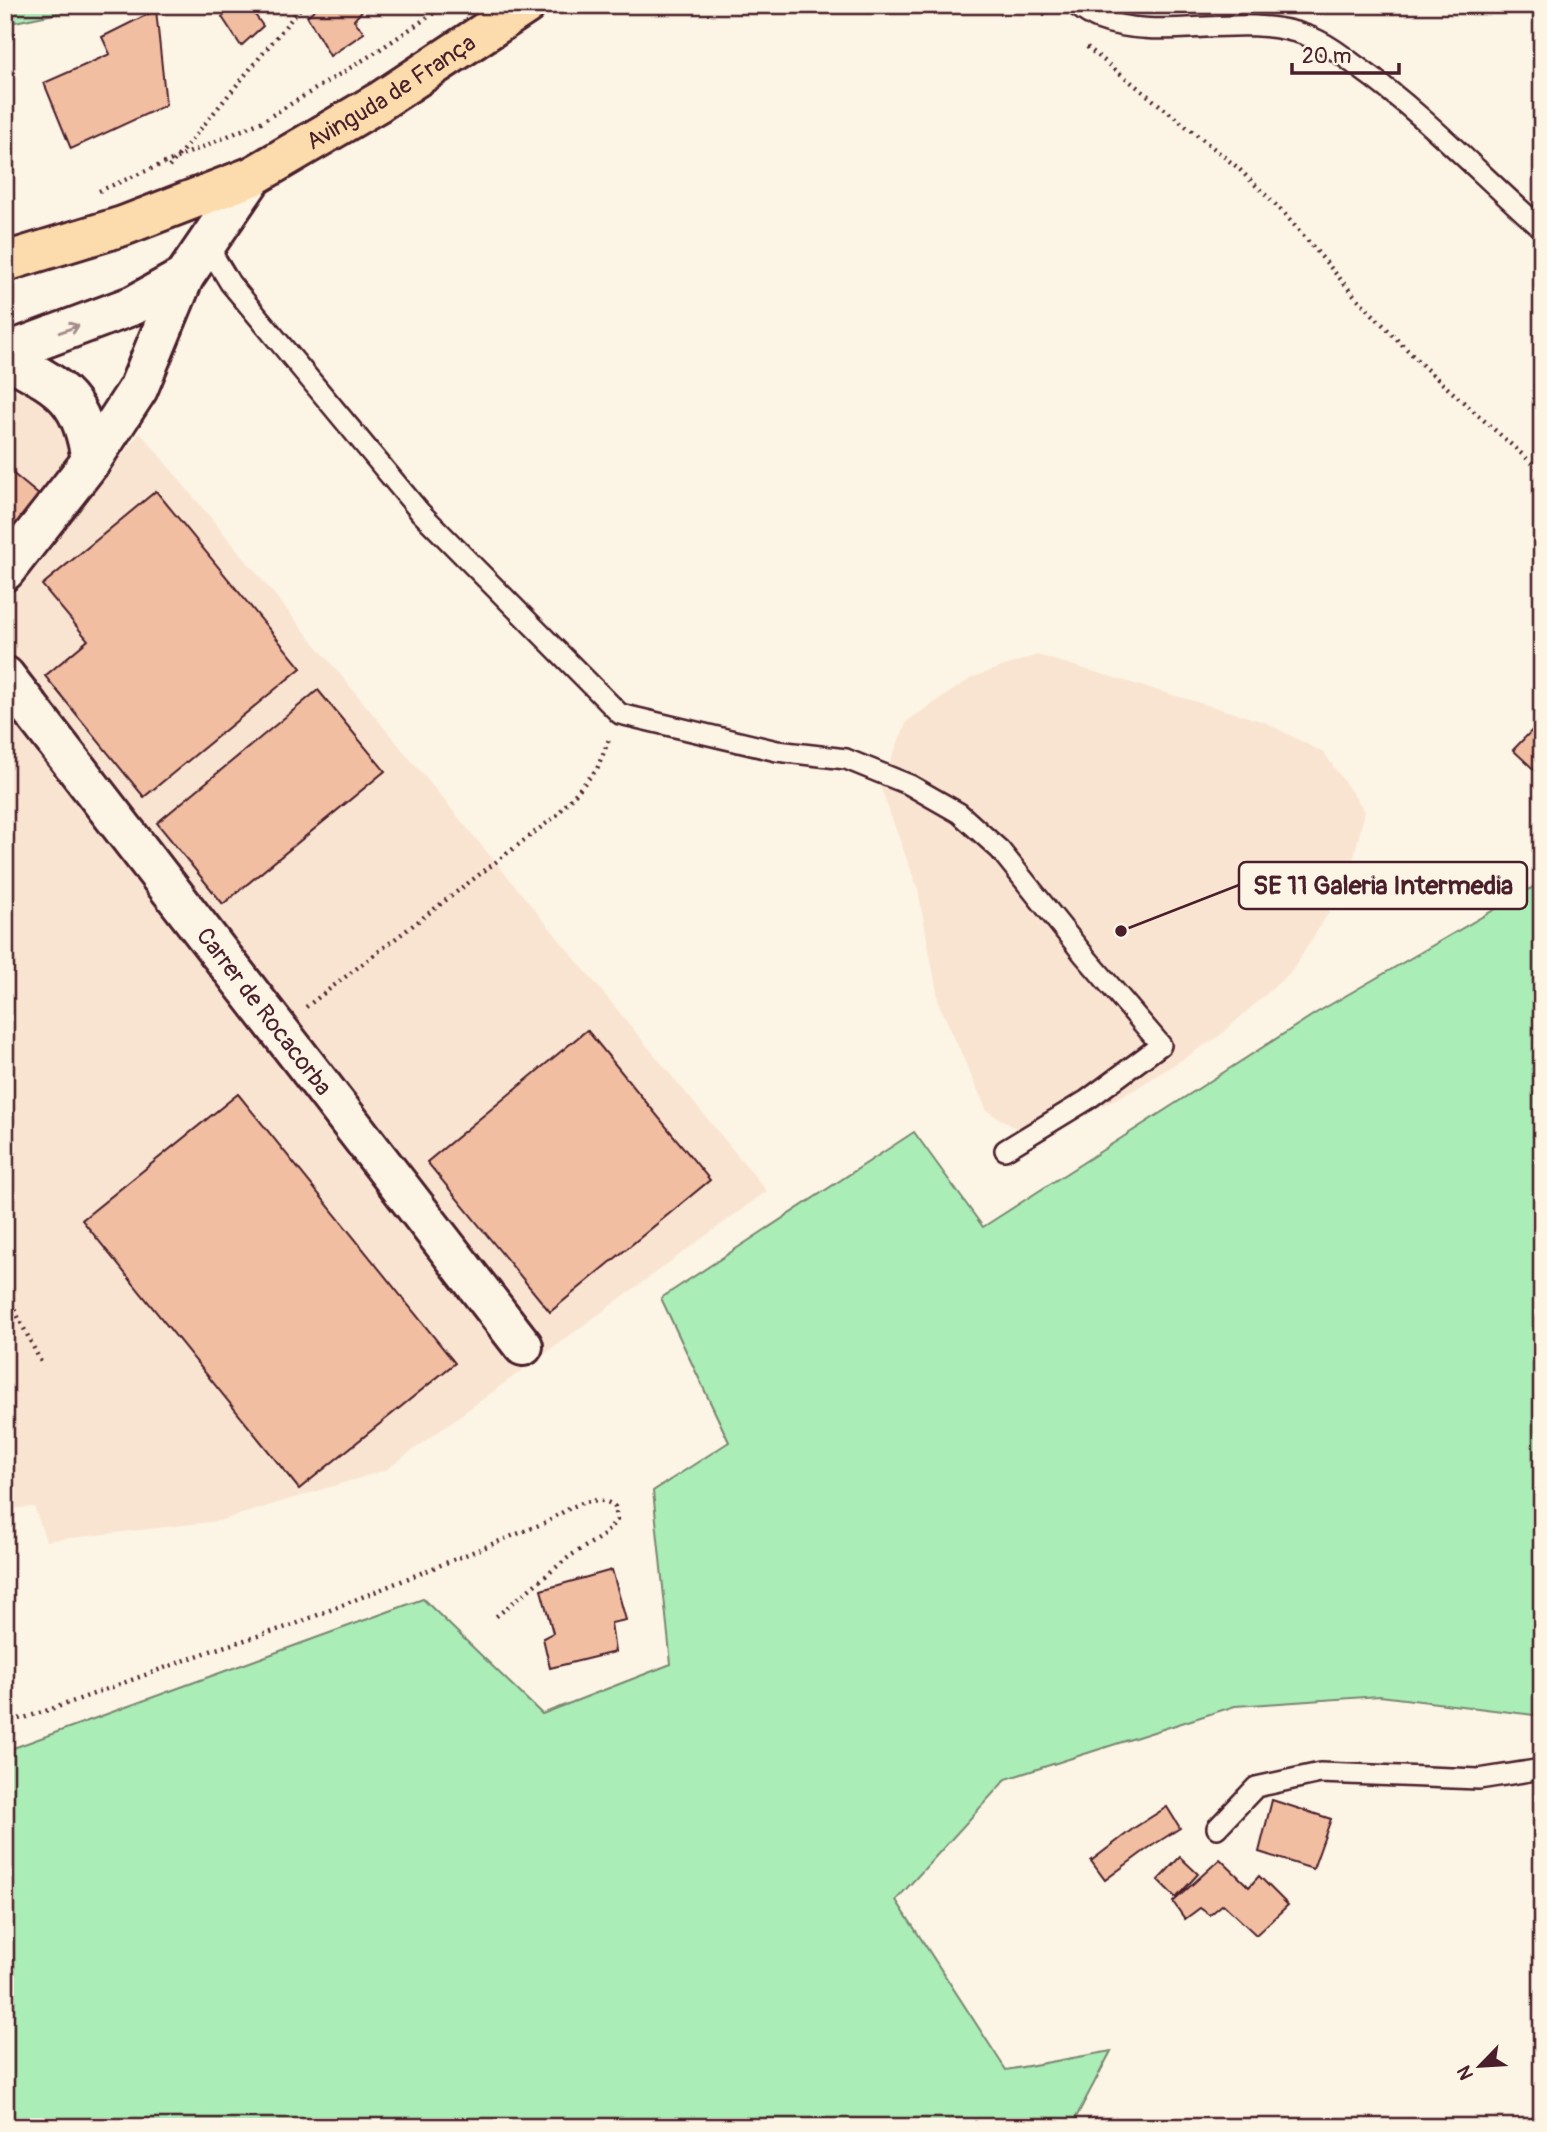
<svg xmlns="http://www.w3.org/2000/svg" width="1547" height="2132" font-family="Pangolin,sans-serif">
  <rect width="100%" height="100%" fill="#fcf5e5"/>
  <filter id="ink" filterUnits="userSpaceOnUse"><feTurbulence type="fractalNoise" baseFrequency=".0143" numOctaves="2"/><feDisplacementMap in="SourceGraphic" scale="14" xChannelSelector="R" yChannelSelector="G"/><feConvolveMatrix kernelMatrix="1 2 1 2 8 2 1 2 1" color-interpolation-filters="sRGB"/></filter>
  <g filter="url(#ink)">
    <path fill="#f9e4d1" d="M 19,390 L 54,403 L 70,430 L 67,458 L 40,496 L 5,554 L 5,395 Z
      M 140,432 L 767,1191 L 386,1470 L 219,1521 L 46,1541 L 34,1507 L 5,1509 L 5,607 Z
      M 1037,655 L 1265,722 L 1324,753 L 1365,811 L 1348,882 L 1292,971 L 1218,1037 L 1134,1090 L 1034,1139 L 987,1111 L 939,1004 L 918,890 L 880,786 L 907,721 L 973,677 Z"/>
    <path fill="#aaedb7" stroke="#7a8671" stroke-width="2" d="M 5,5 L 98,5 L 5,24 Z
      M 1542,882 L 1542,1716 L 1380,1696 L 1235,1706 L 1006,1779 L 896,1900 L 1006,2070 L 1111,2051 L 1071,2127 L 5,2127 L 5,1751 L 423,1599 L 542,1714 L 671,1664 L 653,1491 L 729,1442 L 661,1298 L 914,1132 L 983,1227 L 1316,1013 Z"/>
    <path fill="#f1bea2" stroke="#4a1f2b" stroke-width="2" d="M 236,5 L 248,5 L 263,26 L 241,46 L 222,17 Z
      M 320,5 L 367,5 L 354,20 L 364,33 L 330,56 L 307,16 Z
      M 156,10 L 166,105 L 71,149 L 44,83 L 110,54 L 102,37 Z
      M 5,467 L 40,496 L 5,541 Z
      M 156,491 L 301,668 L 144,797 L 45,676 L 88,640 L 42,585 Z
      M 318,690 L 385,771 L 223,904 L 157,823 Z
      M 1542,720 L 1542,777 L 1513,750 Z
      M 587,1030 L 710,1180 L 550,1312 L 427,1162 Z
      M 238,1094 L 455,1363 L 299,1489 L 82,1220 Z
      M 612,1570 L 626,1620 L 611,1623 L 615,1652 L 550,1668 L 543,1638 L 553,1633 L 541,1590 Z
      M 1272,1800 L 1331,1819 L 1313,1869 L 1259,1852 Z
      M 1167,1807 L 1180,1828 L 1147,1849 L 1105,1880 L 1091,1861 L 1134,1828 Z
      M 1180,1857 L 1198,1874 L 1176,1898 L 1158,1880 Z
      M 1220,1859 L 1249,1887 L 1259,1876 L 1288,1905 L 1256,1935 L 1223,1904 L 1210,1915 L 1200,1908 L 1185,1919 L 1173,1902 Z"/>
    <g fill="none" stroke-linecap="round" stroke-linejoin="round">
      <defs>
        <path id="lane" d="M 1075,5 C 1083,10 1090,16 1098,19 C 1164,44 1239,10 1308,36 C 1327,43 1343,56 1358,67 C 1424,114 1481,175 1542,229
          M 207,245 L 230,283 L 420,512 L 620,714 L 777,751 L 846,759 L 910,785 L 959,813 L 1000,850 L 1084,955 L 1161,1045 L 1087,1100 L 1005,1150
          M 1217,1828 L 1256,1787 L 1320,1773 L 1479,1779 L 1542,1769"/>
        <g id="street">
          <path d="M 5,353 L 134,305 L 184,277 L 253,176"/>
          <path d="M 5,357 C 59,387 82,395 91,461"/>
          <path d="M 5,571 L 91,461 L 138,389 L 184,277"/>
          <path id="s1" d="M 5,676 L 523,1346"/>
        </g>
        <g id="primary">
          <path id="s2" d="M 5,262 L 123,226 L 253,176 L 379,102 L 526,5"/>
        </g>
      </defs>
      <use href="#lane" stroke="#4a1f2b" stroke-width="24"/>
      <use href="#street" stroke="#4a1f2b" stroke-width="44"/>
      <use href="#primary" stroke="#4a1f2b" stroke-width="44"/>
      <path stroke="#4a1f2b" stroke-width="4.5" stroke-dasharray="2 5" stroke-linecap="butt" d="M 1033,5 L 1049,18
        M 1087,47 L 1237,167 L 1284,213 L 1354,295 L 1424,367 L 1542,472
        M 169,167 L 303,5
        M 99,191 L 261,122 L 373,54 L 446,5
        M 306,1007 L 556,816 L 597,769 L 610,737
        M 5,1291 L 43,1366
        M 5,1721 L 24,1718 L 66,1704 L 213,1650 L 293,1625 L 549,1521 C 565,1510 596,1490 615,1507 L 617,1520 L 604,1535 L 570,1556 L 493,1619"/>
      <use href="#lane" stroke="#fcf5e5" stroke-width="19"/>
      <use href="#street" stroke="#fcf5e5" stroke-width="38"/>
      <use href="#primary" stroke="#fcdcac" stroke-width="38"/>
    </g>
    <defs><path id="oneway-shaft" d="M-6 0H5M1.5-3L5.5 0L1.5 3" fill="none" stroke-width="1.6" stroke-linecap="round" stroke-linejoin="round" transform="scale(1.75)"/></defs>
    <use stroke="#a38a88" href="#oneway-shaft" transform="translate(69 329) rotate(-20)"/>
  </g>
  <g text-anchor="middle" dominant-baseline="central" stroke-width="6" stroke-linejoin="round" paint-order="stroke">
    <g font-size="24" fill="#4a1f2b" stroke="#fcf5e5">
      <text stroke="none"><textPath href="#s2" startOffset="424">Avinguda de França</textPath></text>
      <text stroke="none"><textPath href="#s1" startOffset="424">Carrer de Rocacorba</textPath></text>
    </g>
  </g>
  <path fill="none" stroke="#4a1f2b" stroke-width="2.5" d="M1121 931L1239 885"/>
  <circle fill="#4a1f2b" stroke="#fcf5e5" stroke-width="2.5" cx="1121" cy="931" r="7"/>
  <rect fill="#fcf5e5" stroke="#4a1f2b" stroke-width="2.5" x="1239" y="862" width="288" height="47" rx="7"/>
  <g font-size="26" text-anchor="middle" font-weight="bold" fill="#4a1f2b">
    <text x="1383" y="894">SE 11 Galeria Intermedia</text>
  </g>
  <rect width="1547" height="2132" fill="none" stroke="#fcf5e5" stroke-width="28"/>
  <rect x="14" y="14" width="1519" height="2104" fill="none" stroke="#4a1f2b" stroke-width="2.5" filter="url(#ink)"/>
  <g transform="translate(1480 2066) rotate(245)" stroke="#fcf5e5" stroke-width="5" paint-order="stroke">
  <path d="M0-5L12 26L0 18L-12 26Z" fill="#4a1f2b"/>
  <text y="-10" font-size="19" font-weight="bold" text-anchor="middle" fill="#4a1f2b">N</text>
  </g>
  <path d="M1292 63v10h107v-10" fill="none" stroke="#4a1f2b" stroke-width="3.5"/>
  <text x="1302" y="63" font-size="21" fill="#4a1f2b" stroke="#fcf5e5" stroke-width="5" paint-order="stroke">20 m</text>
</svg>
